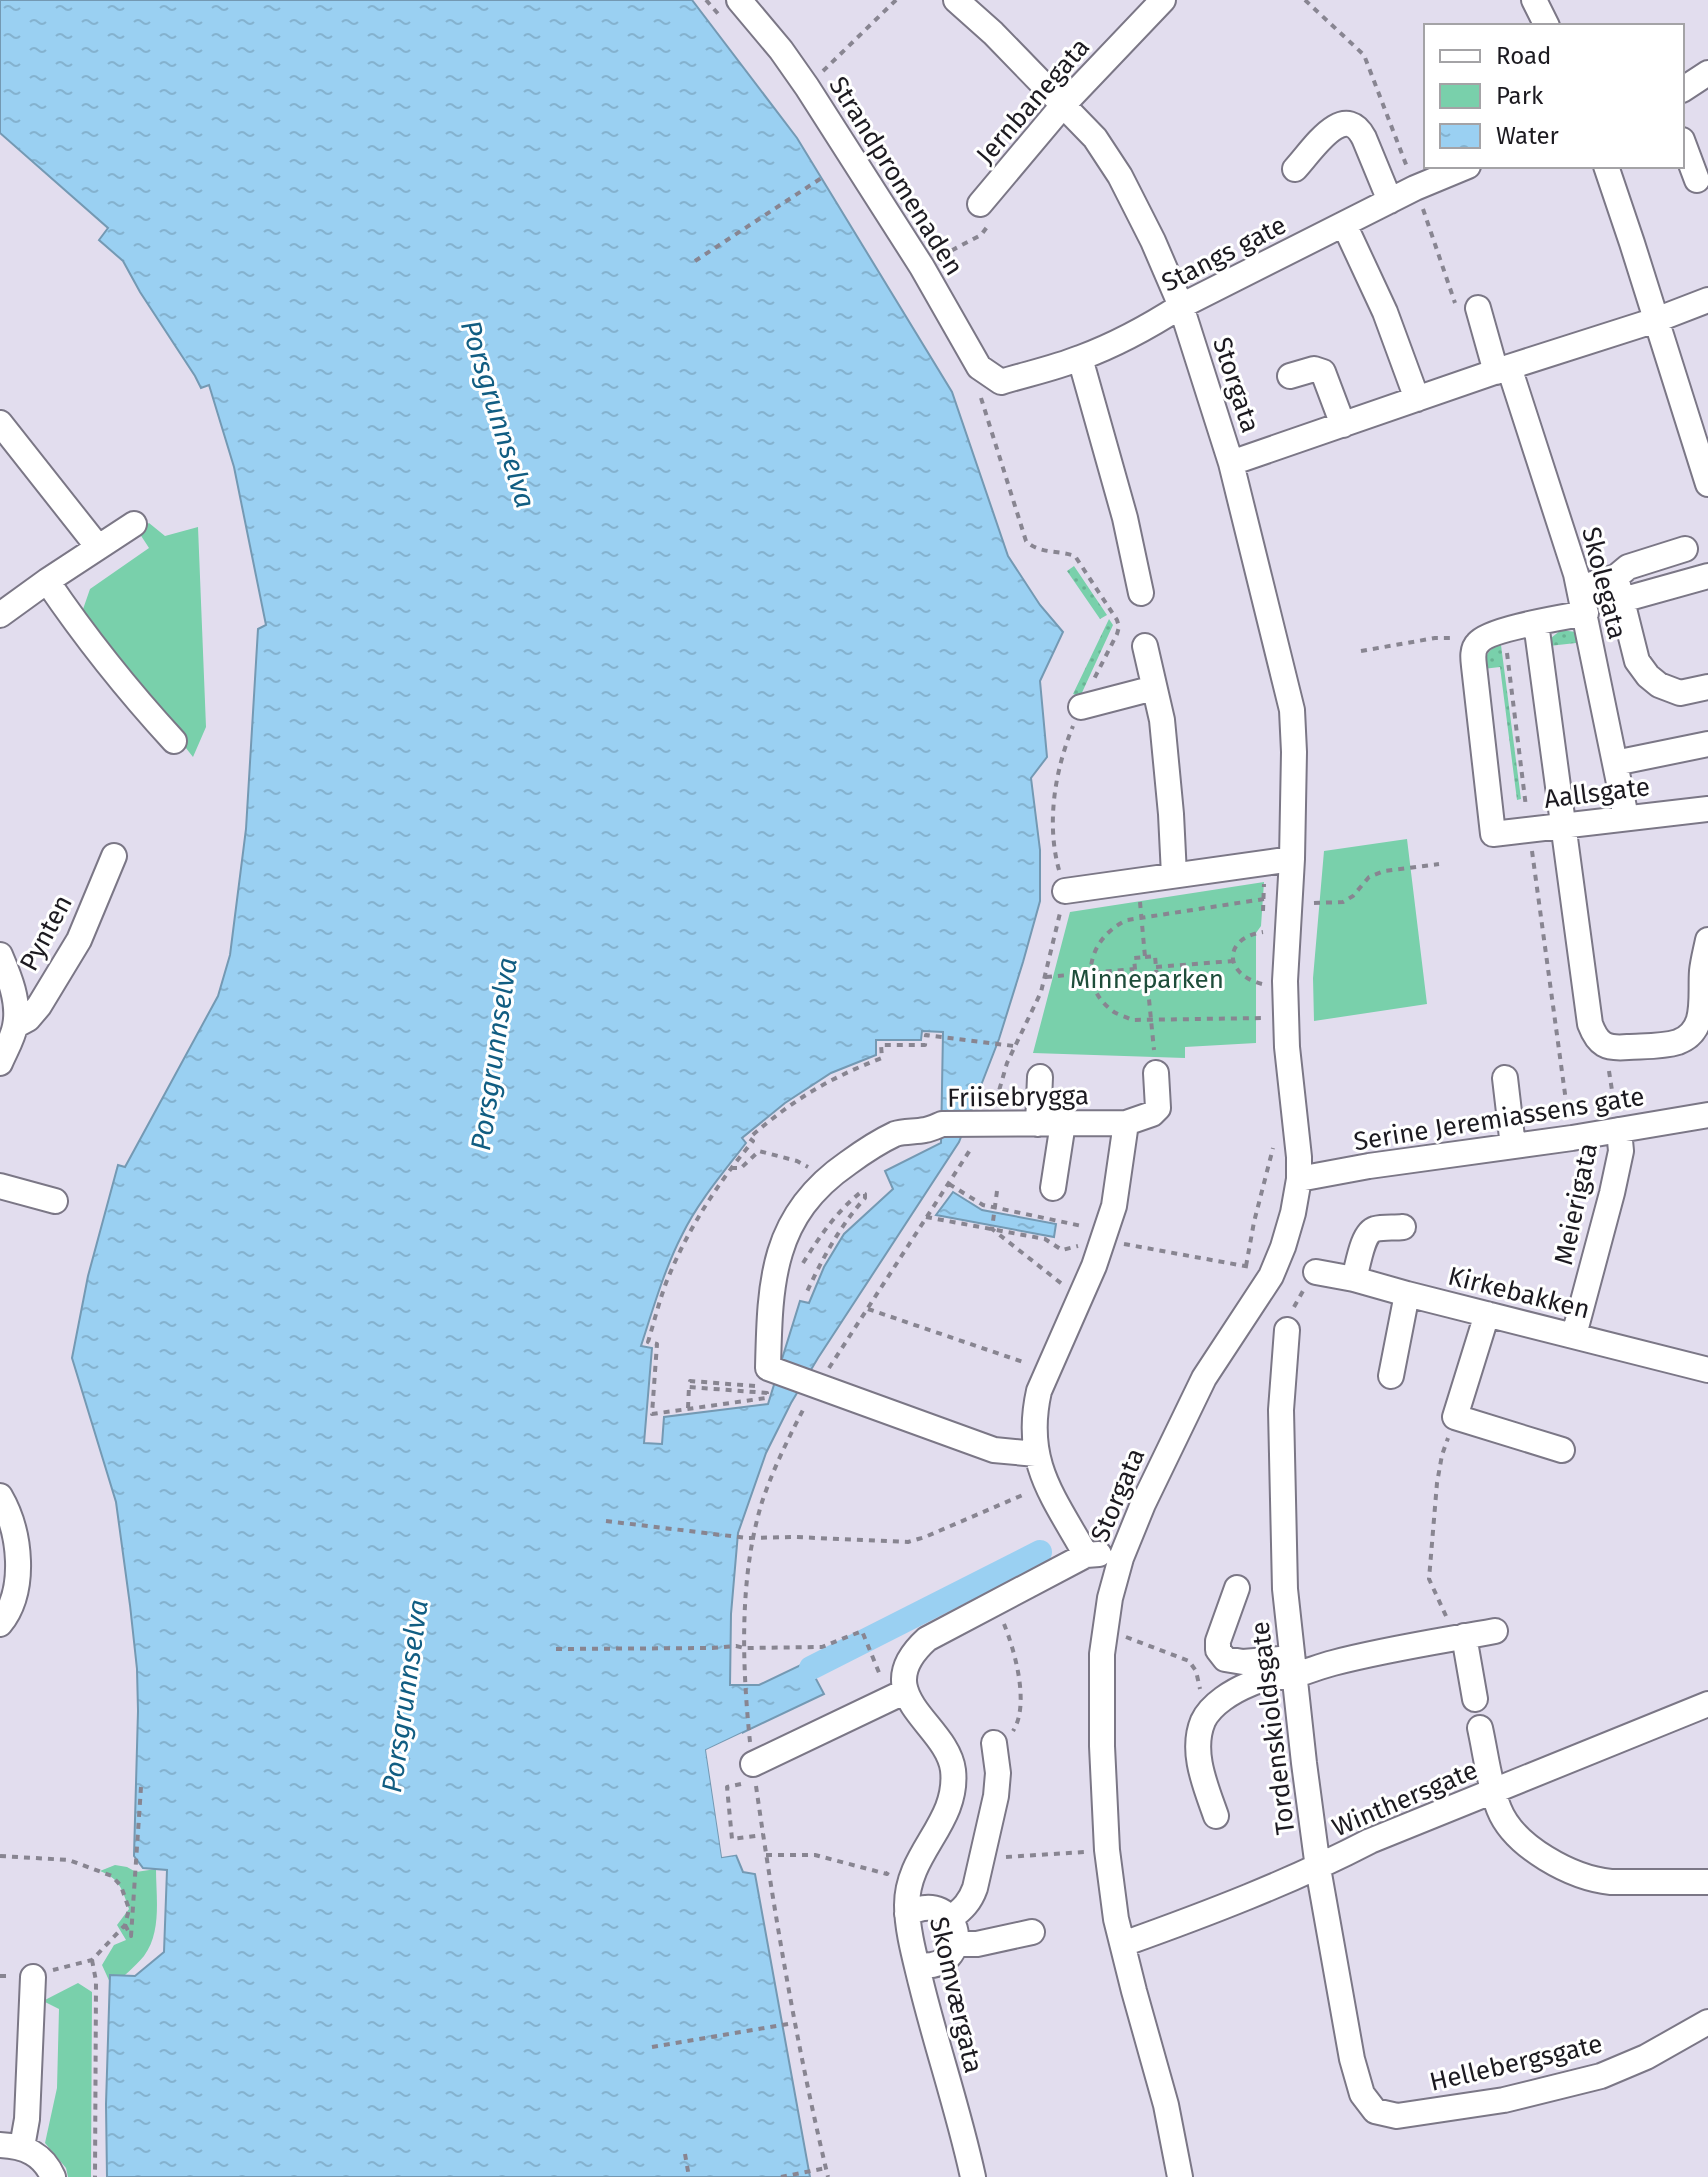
<svg xmlns="http://www.w3.org/2000/svg" width="1708" height="2177" font-family="'Fira Sans',sans-serif">
  <defs>
    <pattern id="grass-dots" width="8" height="8" patternUnits="userSpaceOnUse" patternTransform="scale(2)"><rect width="8" height="8" fill="#79d0ab"/><path d="M2 2h.1M6 6h.1" fill="none" stroke="#68b293" stroke-width="1.8" stroke-linecap="round"/></pattern>
    <pattern id="water-ripples" width="26" height="14" patternUnits="userSpaceOnUse" patternTransform="scale(2)"><rect width="26" height="14" fill="#9ad0f2"/><path d="M2 4q2-2 4 0t4 0M15 11q2-2 4 0t4 0" fill="none" stroke="#84b2cf"/></pattern>
  </defs>
  <rect width="100%" height="100%" fill="#e2ddee"/>
  <path fill="url(#grass-dots)" d="M 1074,566 L 1107,615 L 1100,619 L 1067,571 Z
    M 1109,619 L 1113,625 L 1080,697 L 1073,694 Z
    M 1561,630 L 1576,632 L 1585,642 L 1549,646 L 1551,638 Z
    M 1501,645 L 1521,799 L 1517,800 L 1500,667 L 1483,669 C 1484,657 1489,647 1501,645 Z"/>
  <path fill="#79d0ab" d="M 149,523 L 165,536 L 198,527 L 206,727 L 193,757 L 81,615 L 90,589 L 149,548 L 138,531 Z
    M 1407,839 L 1427,1004 L 1314,1021 L 1313,978 L 1324,851 Z
    M 1264,882 L 1261,926 L 1256,933 L 1256,1043 L 1185,1047 L 1185,1058 L 1033,1053 L 1070,912 Z
    M 115,1865 L 127,1867 L 136,1872 L 156,1869 C 156,1897 162,1932 144,1956 C 135,1967 122,1977 112,1987 L 102,1965 L 114,1945 L 126,1940 L 117,1925 L 129,1909 C 122,1889 120,1879 100,1871 Z
    M 78,1983 L 92,1992 L 91,2177 L 68,2177 L 66,2168 L 45,2143 L 57,2088 L 59,2009 L 43,2001 Z"/>
  <path fill="url(#water-ripples)" stroke="#7499b3" stroke-width="2" fill-rule="evenodd" d="M 0,0 L 692,0 L 797,138 L 952,392 L 1008,556 L 1040,605 L 1063,632 L 1040,681 L 1047,757 L 1031,778 L 1040,850 L 1040,901 L 1023,962 L 999,1039 L 959,1142 L 818,1358 L 791,1403 L 766,1453 L 738,1533 L 731,1614 L 730,1685 L 759,1685 L 807,1662 L 824,1694 L 706,1750 L 722,1857 L 736,1855 L 743,1872 L 755,1874 L 810,2177 L 107,2177 L 106,2104 L 110,1975 L 135,1976 L 164,1952 L 167,1870 L 143,1868 L 134,1856 L 138,1711 L 137,1669 L 130,1605 L 116,1502 L 72,1358 L 88,1276 L 118,1165 L 125,1167 L 218,996 L 230,955 L 246,829 L 258,629 L 266,625 L 234,467 L 209,385 L 201,388 L 195,376 L 140,292 L 123,261 L 99,240 L 108,228 L 0,133 ZM 922,1031 L 943,1032 L 941,1143 L 885,1171 L 893,1189 L 844,1234 L 824,1267 L 809,1303 L 800,1301 L 768,1404 L 664,1417 L 662,1444 L 644,1443 L 652,1348 L 641,1346 C 653,1309 664,1270 682,1235 C 698,1202 723,1173 746,1143 L 742,1138 L 785,1103 L 831,1073 L 876,1055 L 876,1040 L 921,1040 Z
    M 953,1192 L 982,1210 L 1056,1224 L 1054,1237 L 936,1215 Z"/>
  <path fill="#e2ddee" d="M 742,1733 L 742,1737 L 710,1752 L 725,1853 L 737,1851 L 740,1854 L 722,1857 L 706,1750 Z"/>
  <g fill="none" stroke-linecap="round" stroke-linejoin="round">
    <path stroke="#9ad0f2" stroke-width="24" d="M 811,1668 L 1040,1552"/>
    <defs>
      <path id="minor" d="M 739,0 L 781,50 L 807,87 L 922,267 L 979,367 L 1001,382 C 1027,374 1055,368 1080,358 C 1115,345 1150,326 1181,306 L 1415,188 L 1468,166
        M 956,0 L 993,33 L 1095,138 L 1120,176 L 1153,241 L 1181,306 L 1231,463 L 1292,710 L 1294,752 L 1292,859 L 1285,981 L 1287,1047 L 1299,1157 L 1299,1179 L 1293,1213 L 1283,1247 L 1271,1276 L 1204,1378 L 1143,1504 L 1121,1558 L 1110,1598 L 1102,1654 L 1102,1746 L 1107,1850 L 1116,1919 L 1134,1991 L 1166,2105 L 1180,2177
        M 1534,0 L 1547,26
        M 1682,90 L 1708,73
        M 1682,140 L 1697,180
        M 1606,166 L 1632,243 L 1708,484
        M 1295,169 C 1312,151 1344,99 1364,138 L 1390,201
        M 980,204 L 1064,104 L 1163,0
        M 1344,224 L 1385,312 L 1417,399
        M 1478,308 L 1496,372
        M 1080,358 L 1125,518 L 1141,593
        M 1509,367 L 1576,574 L 1626,817
        M 1290,376 L 1314,369 L 1323,372 L 1343,425
        M 0,423 L 98,547
        M 1231,463 L 1509,367 L 1656,320 L 1708,300
        M 1616,577 L 1637,661 L 1648,676 L 1659,685 L 1680,693 L 1708,687
        M 47,581 C 85,637 128,691 174,741
        M 1579,588 L 1616,577 L 1628,567 L 1685,549
        M 1622,600 L 1708,576
        M 1586,613 C 1565,617 1488,629 1478,643 C 1472,649 1473,658 1474,666 L 1493,834 L 1708,809
        M 0,615 L 47,581 L 134,524
        M 1536,623 L 1590,1024 C 1598,1045 1606,1049 1628,1047 C 1643,1046 1662,1047 1678,1042 C 1708,1031 1700,997 1702,971 C 1703,961 1706,950 1708,940
        M 1145,646 L 1162,720 L 1171,814 L 1174,875
        M 1081,707 L 1154,688
        M 1615,763 L 1708,744
        M 1065,891 L 1292,859
        M 0,955 C 9,976 20,1002 15,1026 C 13,1038 5,1051 0,1063
        M 15,1026 L 28,1019 L 39,1006 L 79,940 L 114,856
        M 1505,1078 L 1513,1146
        M 1126,1123 L 1152,1114 L 1158,1108 L 1156,1073
        M 1038,1124 L 1040,1077
        M 1299,1179 L 1369,1166 L 1572,1138 L 1708,1115
        M 0,1186 L 55,1201
        M 1053,1188 L 1063,1123
        M 1316,1272 L 1354,1279 L 1407,1294 L 1708,1370
        M 1354,1279 C 1358,1266 1362,1233 1375,1229 C 1383,1227 1394,1228 1403,1227
        M 1487,1314 L 1455,1417 L 1562,1450
        M 1287,1330 L 1281,1410 L 1285,1589 L 1304,1763 L 1318,1868 L 1352,2059 L 1362,2094 L 1375,2111 L 1397,2116 L 1504,2100 L 1601,2076 L 1646,2057 L 1708,2022
        M 1574,1335 L 1612,1193 L 1621,1151 L 1619,1130
        M 1391,1376 L 1407,1294
        M 1036,1454 L 994,1450 L 768,1368 C 770,1282 771,1216 848,1163 C 863,1152 878,1142 895,1134 C 904,1131 915,1132 925,1130 C 931,1129 937,1126 942,1124 L 1126,1123 L 1114,1206 L 1094,1266 L 1039,1391 C 1023,1462 1053,1496 1086,1555
        M 0,1496 C 21,1532 27,1591 0,1624
        M 1237,1588 L 1218,1641 L 1218,1650 L 1225,1659 L 1243,1662 L 1292,1658
        M 1464,1636 L 1475,1699
        M 1480,1728 C 1486,1755 1489,1784 1499,1809 C 1514,1847 1572,1878 1611,1882 L 1708,1882
        M 753,1764 L 906,1691
        M 1216,1816 C 1206,1787 1190,1752 1203,1721 C 1211,1704 1233,1691 1250,1684 C 1265,1677 1282,1678 1298,1674 C 1309,1671 1321,1666 1333,1663 C 1386,1649 1441,1641 1495,1631
        M 907,1914 C 962,1884 978,1973 917,1965
        M 951,1918 C 963,1909 970,1902 975,1888 L 996,1796 L 998,1773 L 994,1743
        M 956,1944 L 977,1944 L 1032,1932
        M 1123,1944 C 1207,1914 1291,1882 1370,1841 L 1708,1704
        M 0,2145 C 25,2146 43,2154 53,2177
        M 22,2147 L 27,2119 L 33,1977
        M 973,2177 C 959,2112 937,2048 921,1983 C 915,1958 907,1930 907,1905 C 907,1852 959,1823 953,1770 C 947,1723 865,1695 927,1639 L 1086,1555 L 1099,1554"/>
    </defs>
    <use href="#minor" stroke="#7b7786" stroke-width="28"/>
    <path stroke="#888591" stroke-width="4" stroke-dasharray="6 6" stroke-linecap="butt" d="M 706,0 L 720,16
      M 1305,0 L 1364,55 L 1407,167
      M 823,71 L 896,0
      M 1423,209 L 1455,303
      M 941,256 L 981,235 L 987,227
      M 695,261 L 823,177
      M 981,398 L 1026,541 C 1039,554 1058,550 1075,556 L 1117,620 L 1119,627 L 1117,634 L 1093,681
      M 1361,651 L 1435,638 L 1454,638
      M 1507,653 L 1526,807
      M 1532,851 L 1568,1116
      M 1059,870 C 1046,823 1055,770 1073,726
      M 1264,899 L 1127,920 C 1088,938 1076,985 1114,1012 C 1119,1015 1126,1017 1132,1020 L 1264,1018
      M 1140,902 L 1145,957 L 1134,958 L 1136,980 L 1147,979 L 1154,1050
      M 1314,903 L 1343,902 L 1353,896 L 1369,877 L 1384,871 L 1439,864
      M 1263,911 L 1264,884
      M 1145,957 L 1155,956 L 1157,979 L 1147,979
      M 1156,967 L 1233,961
      M 1046,977 L 1134,969
      M 1262,984 C 1223,974 1223,938 1263,932
      M 1609,1071 L 1615,1110
      M 996,1101 L 1007,1063 L 1041,992 L 1060,913
      M 731,1168 L 741,1168 L 759,1151 L 797,1161 L 808,1167
      M 949,1184 L 983,1205 L 1082,1226
      M 997,1191 L 992,1229 L 1062,1284
      M 926,1217 L 1045,1239 L 1062,1250 L 1078,1246
      M 1124,1244 L 1250,1267
      M 803,1263 C 820,1236 836,1212 861,1192 L 865,1194 L 865,1198 C 839,1227 821,1261 805,1296
      M 1246,1266 L 1254,1222 L 1273,1148
      M 1294,1307 L 1303,1291
      M 868,1309 L 1026,1363
      M 829,1368 L 972,1147
      M 755,1386 L 690,1381 L 689,1387 L 767,1393 L 766,1398 L 652,1414 L 657,1344 L 648,1342 C 654,1322 659,1302 666,1283 C 687,1230 717,1184 753,1141 L 749,1138 C 793,1100 827,1079 882,1058 L 881,1045 L 925,1045 L 926,1035 L 1014,1046
      M 688,1408 L 689,1387
      M 606,1521 L 747,1538 L 795,1537 L 908,1542 L 925,1537 L 1025,1494
      M 1446,1616 L 1429,1579 L 1437,1483 L 1442,1455 L 1448,1438
      M 1004,1624 C 1015,1651 1030,1705 1013,1731
      M 1126,1637 L 1189,1661 L 1196,1671 L 1200,1689
      M 556,1649 L 712,1648 L 736,1646 L 744,1648 L 822,1647 L 862,1631 L 880,1675
      M 750,1742 C 742,1664 739,1577 762,1502 C 773,1469 789,1437 805,1406
      M 741,1784 L 727,1787 L 732,1839 L 763,1835
      M 756,1786 C 775,1918 797,2048 828,2177
      M 766,1855 L 815,1855 L 887,1874 L 888,1872
      M 0,1856 L 69,1860 L 112,1876 L 121,1886 L 129,1909 L 125,1925 L 92,1960 L 53,1970
      M 1006,1857 L 1085,1852
      M 125,1925 L 131,1936 L 141,1787
      M 92,1960 L 96,1981 L 95,2177
      M 0,1976 L 10,1976
      M 652,2047 L 794,2023
      M 685,2154 L 689,2177
      M 781,2177 L 826,2168"/>
    <use href="#minor" stroke="#fff" stroke-width="24"/>
  </g>
  <g text-anchor="middle" dominant-baseline="central" stroke-width="6" stroke-linejoin="round" paint-order="stroke">
    <g font-size="26" fill="#1c1a20" stroke="#fff">
      <text transform="translate(1033 101) rotate(-49)">Jernbanegata</text>
      <text transform="translate(896 176) rotate(58)">Strandpromenaden</text>
      <text transform="translate(1224 254) rotate(-27)">Stangs gate</text>
      <text transform="translate(1236 385) rotate(72)">Storgata</text>
      <text transform="translate(1604 583) rotate(76)">Skolegata</text>
      <text transform="translate(1597 793) rotate(-7)">Aallsgate</text>
      <text transform="translate(46 933) rotate(-62)">Pynten</text>
      <text transform="translate(1018 1097) rotate(-1)">Friisebrygga</text>
      <text transform="translate(1499 1119) rotate(-9)">Serine Jeremiassens gate</text>
      <text transform="translate(1576 1204) rotate(-78)">Meierigata</text>
      <text transform="translate(1519 1293) rotate(14)">Kirkebakken</text>
      <text transform="translate(1118 1495) rotate(-67)">Storgata</text>
      <text transform="translate(1273 1728) rotate(-97)">Tordenskioldsgate</text>
      <text transform="translate(1405 1799) rotate(-23)">Winthersgate</text>
      <text transform="translate(956 1995) rotate(77)">Skomværgata</text>
      <text transform="translate(1516 2063) rotate(-13)">Hellebergsgate</text>
    </g>
    <g font-size="26" fill="#1e4d3a" stroke="#fff">
      <text x="1147" y="979">Minneparken</text>
    </g>
    <g font-size="28" font-style="italic" fill="#115d82" stroke="#fff">
      <text transform="translate(498 414) rotate(73)">Porsgrunnselva</text>
      <text transform="translate(494 1054) rotate(-82)">Porsgrunnselva</text>
      <text transform="translate(405 1696) rotate(-82)">Porsgrunnselva</text>
    </g>
  </g>
  <rect x="1424" y="24" width="260" height="144" fill="#ffffff" stroke="#a4a3a6" stroke-width="2"/>
  <rect x="1440" y="50" width="40" height="12" fill="#ffffff" stroke="#a4a3a6" stroke-width="2"/>
  <text x="1496" y="64" font-size="24" fill="#1c1a20">Road</text>
  <rect x="1440" y="84" width="40" height="24" fill="#79d0ab" stroke="#a4a3a6" stroke-width="2"/>
  <text x="1496" y="104" font-size="24" fill="#1c1a20">Park</text>
  <rect x="1440" y="124" width="40" height="24" fill="url(#water-ripples)" stroke="#a4a3a6" stroke-width="2"/>
  <text x="1496" y="144" font-size="24" fill="#1c1a20">Water</text>
</svg>
